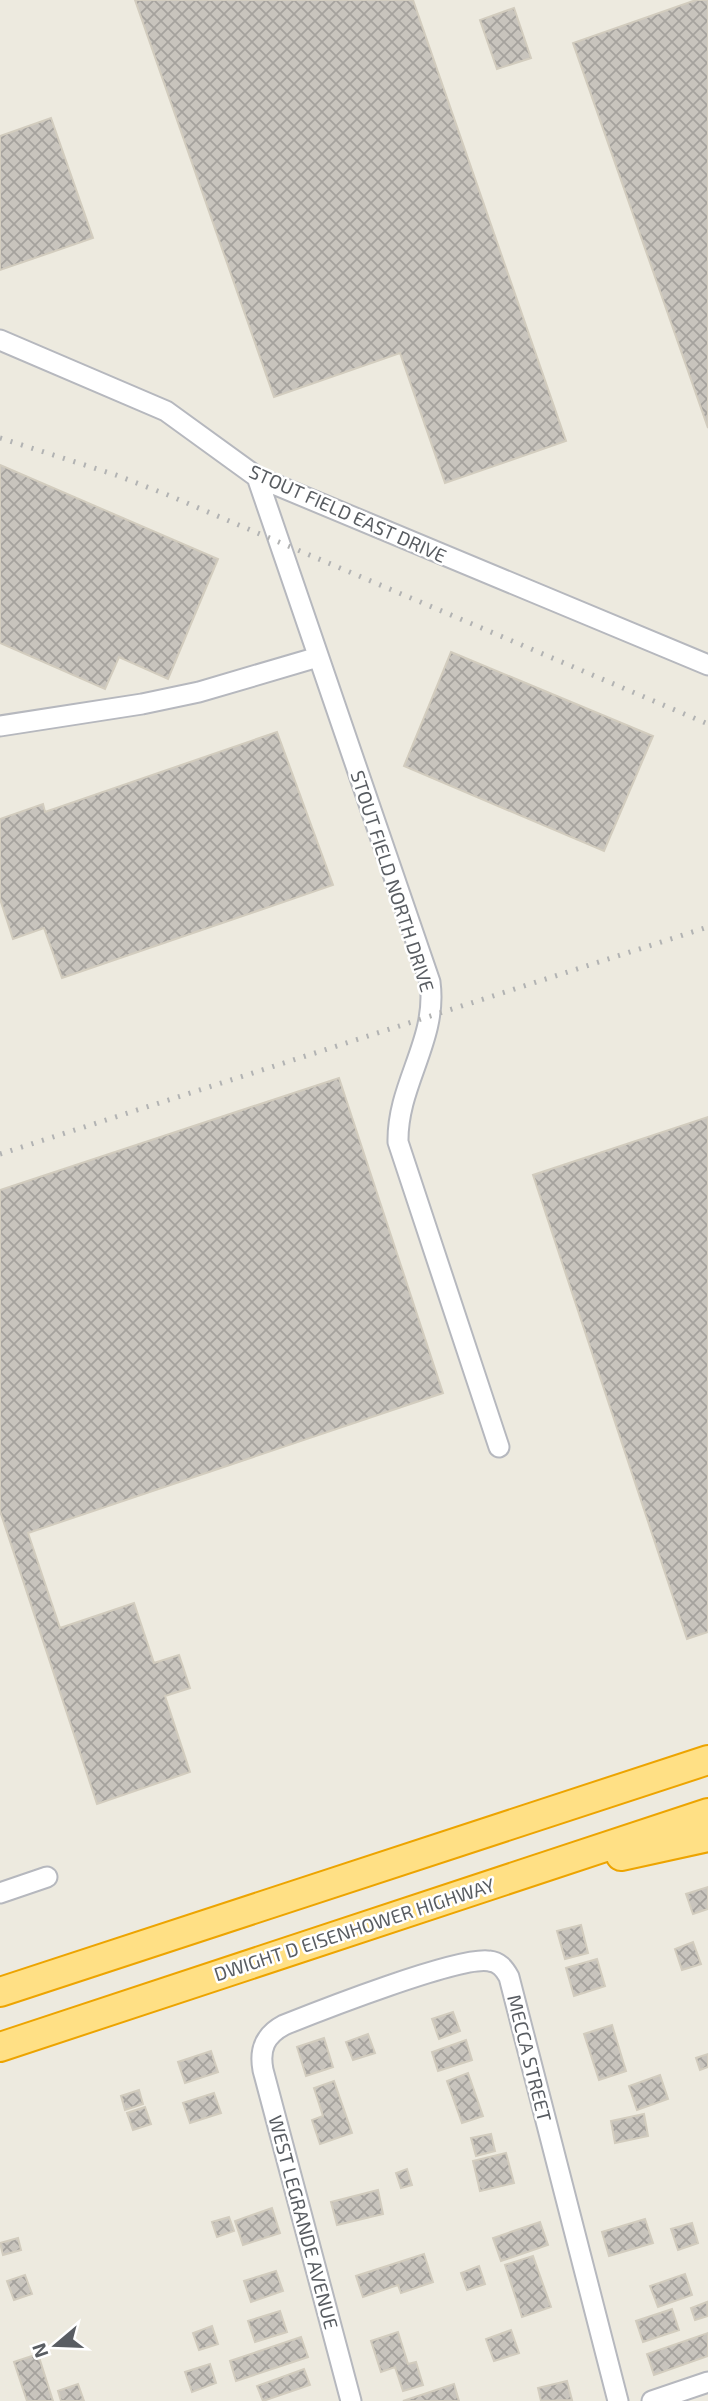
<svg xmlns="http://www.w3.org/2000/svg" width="708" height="2401" font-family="'Exo 2',sans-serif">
  <defs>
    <pattern id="building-cross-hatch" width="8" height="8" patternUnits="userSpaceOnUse" patternTransform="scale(1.75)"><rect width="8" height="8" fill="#c8c4bd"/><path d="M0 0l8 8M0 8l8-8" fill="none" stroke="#a5a29d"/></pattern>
  </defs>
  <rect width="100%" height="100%" fill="#edeadf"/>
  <path fill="url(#building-cross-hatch)" stroke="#d2ccbe" stroke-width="2" d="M 135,0 L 413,0 L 566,441 L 445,483 L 400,353 L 274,397 Z
    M 696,0 L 708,0 L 708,428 L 573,43 Z
    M 514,8 L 531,58 L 497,69 L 480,20 Z
    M 51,118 L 93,238 L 0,270 L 0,136 Z
    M 0,465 L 218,559 L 168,679 L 119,657 L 105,689 L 0,643 Z
    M 451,652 L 653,736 L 604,851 L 404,766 Z
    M 277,732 L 333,885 L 62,978 L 44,928 L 13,939 L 0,899 L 0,819 L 43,804 L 45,812 Z
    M 339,1078 L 443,1393 L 28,1533 L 60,1628 L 134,1603 L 154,1663 L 179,1655 L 190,1688 L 165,1696 L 190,1772 L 97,1804 L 0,1511 L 0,1190 Z
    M 708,1117 L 708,1632 L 687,1639 L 533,1175 Z
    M 708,1887 L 708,1909 L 693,1914 L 686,1894 Z
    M 581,1925 L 588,1953 L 565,1959 L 557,1931 Z
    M 693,1942 L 701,1964 L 682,1970 L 675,1949 Z
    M 597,1959 L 605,1986 L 574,1996 L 566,1968 Z
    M 453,2012 L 460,2031 L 439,2039 L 432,2019 Z
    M 612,2025 L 626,2071 L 599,2080 L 584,2034 Z
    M 368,2034 L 375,2053 L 353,2060 L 346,2042 Z
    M 324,2038 L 333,2067 L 306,2076 L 297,2047 Z
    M 466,2040 L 472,2060 L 438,2071 L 432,2052 Z
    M 211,2051 L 218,2072 L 185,2083 L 178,2062 Z
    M 708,2054 L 708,2067 L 700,2070 L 696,2058 Z
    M 468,2073 L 483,2116 L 462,2123 L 447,2081 Z
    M 660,2075 L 668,2099 L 637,2110 L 629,2086 Z
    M 334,2081 L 352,2133 L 320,2144 L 312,2120 L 323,2116 L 314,2088 Z
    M 139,2090 L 143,2104 L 125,2110 L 121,2096 Z
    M 214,2093 L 221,2113 L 190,2123 L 183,2103 Z
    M 145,2107 L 151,2124 L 133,2130 L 127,2113 Z
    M 644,2114 L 648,2136 L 615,2143 L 611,2121 Z
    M 491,2134 L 495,2151 L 476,2156 L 471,2138 Z
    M 506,2153 L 514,2183 L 480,2191 L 473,2161 Z
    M 407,2169 L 412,2185 L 401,2188 L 396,2173 Z
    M 378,2190 L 383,2214 L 337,2225 L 331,2202 Z
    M 272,2208 L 280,2233 L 243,2245 L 235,2221 Z
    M 229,2217 L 234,2231 L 217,2237 L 212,2222 Z
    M 645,2219 L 653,2243 L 609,2256 L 602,2232 Z
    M 540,2222 L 548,2245 L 501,2261 L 493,2238 Z
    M 692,2223 L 698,2243 L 678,2250 L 671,2229 Z
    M 18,2238 L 21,2250 L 3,2255 L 0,2243 Z
    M 424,2254 L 433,2282 L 401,2293 L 398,2285 L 363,2297 L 356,2276 Z
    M 533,2256 L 551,2307 L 522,2317 L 505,2265 Z
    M 479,2266 L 485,2284 L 467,2290 L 461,2273 Z
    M 276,2271 L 283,2291 L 251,2302 L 244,2281 Z
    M 685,2274 L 692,2295 L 658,2307 L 650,2286 Z
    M 25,2275 L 32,2294 L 14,2300 L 7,2281 Z
    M 707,2302 L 708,2316 L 695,2320 L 691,2308 Z
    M 672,2309 L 679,2330 L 643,2342 L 636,2321 Z
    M 280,2311 L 287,2332 L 255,2342 L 248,2321 Z
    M 212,2326 L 218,2344 L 199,2350 L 193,2333 Z
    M 511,2330 L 519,2353 L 494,2361 L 486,2339 Z
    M 398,2332 L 408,2364 L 416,2362 L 423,2385 L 403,2391 L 395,2367 L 381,2372 L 371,2341 Z
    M 708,2333 L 708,2356 L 654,2375 L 647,2354 Z
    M 301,2337 L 308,2357 L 236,2381 L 230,2361 Z
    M 38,2354 L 53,2401 L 27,2401 L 14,2362 Z
    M 210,2364 L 216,2383 L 192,2392 L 185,2372 Z
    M 304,2369 L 310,2385 L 263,2401 L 257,2386 Z
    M 567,2381 L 572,2400 L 541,2401 L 538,2388 Z
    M 78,2384 L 84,2401 L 61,2401 L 58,2391 Z
    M 454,2384 L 459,2401 L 403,2401 Z"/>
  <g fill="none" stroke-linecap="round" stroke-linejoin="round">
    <defs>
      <path id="minor" d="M 0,340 L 166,411 L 257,477 L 708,665
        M 257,477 L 430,982 C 438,1040 397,1084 398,1142 L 499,1447
        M 0,726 L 142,704 L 199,692 L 318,657
        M 0,1893 L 47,1877
        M 351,2401 L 263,2070 C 259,2049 265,2035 284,2025 C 319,2011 459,1956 489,1961 C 499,1962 504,1968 509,1977 L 618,2401
        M 652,2401 L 708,2382"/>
      <path id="highway" d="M 621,1856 L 708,1837
        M 0,1992 L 708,1760
        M 0,2047 L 708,1813"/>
    </defs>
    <use href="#minor" stroke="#b6b8be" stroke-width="23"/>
    <use href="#highway" stroke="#eda400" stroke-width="32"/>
    <use href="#minor" stroke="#fff" stroke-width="19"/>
    <use href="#highway" stroke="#ffe085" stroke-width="28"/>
    <path stroke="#b2b3b3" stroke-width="5" stroke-dasharray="2 9" stroke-linecap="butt" d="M 0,438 L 116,475 L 168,495 L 708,724
      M 0,1154 L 708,927"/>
  </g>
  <g text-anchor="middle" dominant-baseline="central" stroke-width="5" stroke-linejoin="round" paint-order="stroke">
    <g font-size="19" fill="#595d62" stroke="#fff">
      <text transform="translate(348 513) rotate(24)">STOUT FIELD EAST DRIVE</text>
      <text transform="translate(393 881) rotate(72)">STOUT FIELD NORTH DRIVE</text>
      <text transform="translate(354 1929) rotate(-18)">DWIGHT D EISENHOWER HIGHWAY</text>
      <text transform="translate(530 2058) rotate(76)">MECCA STREET</text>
      <text transform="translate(304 2222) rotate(75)">WEST LEGRANDE AVENUE</text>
    </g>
  </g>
  <g transform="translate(56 2345) rotate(251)" stroke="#ffffff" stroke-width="5" paint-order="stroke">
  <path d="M0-5L12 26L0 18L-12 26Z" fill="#595d62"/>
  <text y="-10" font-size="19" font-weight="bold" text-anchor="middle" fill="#595d62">N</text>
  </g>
</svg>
